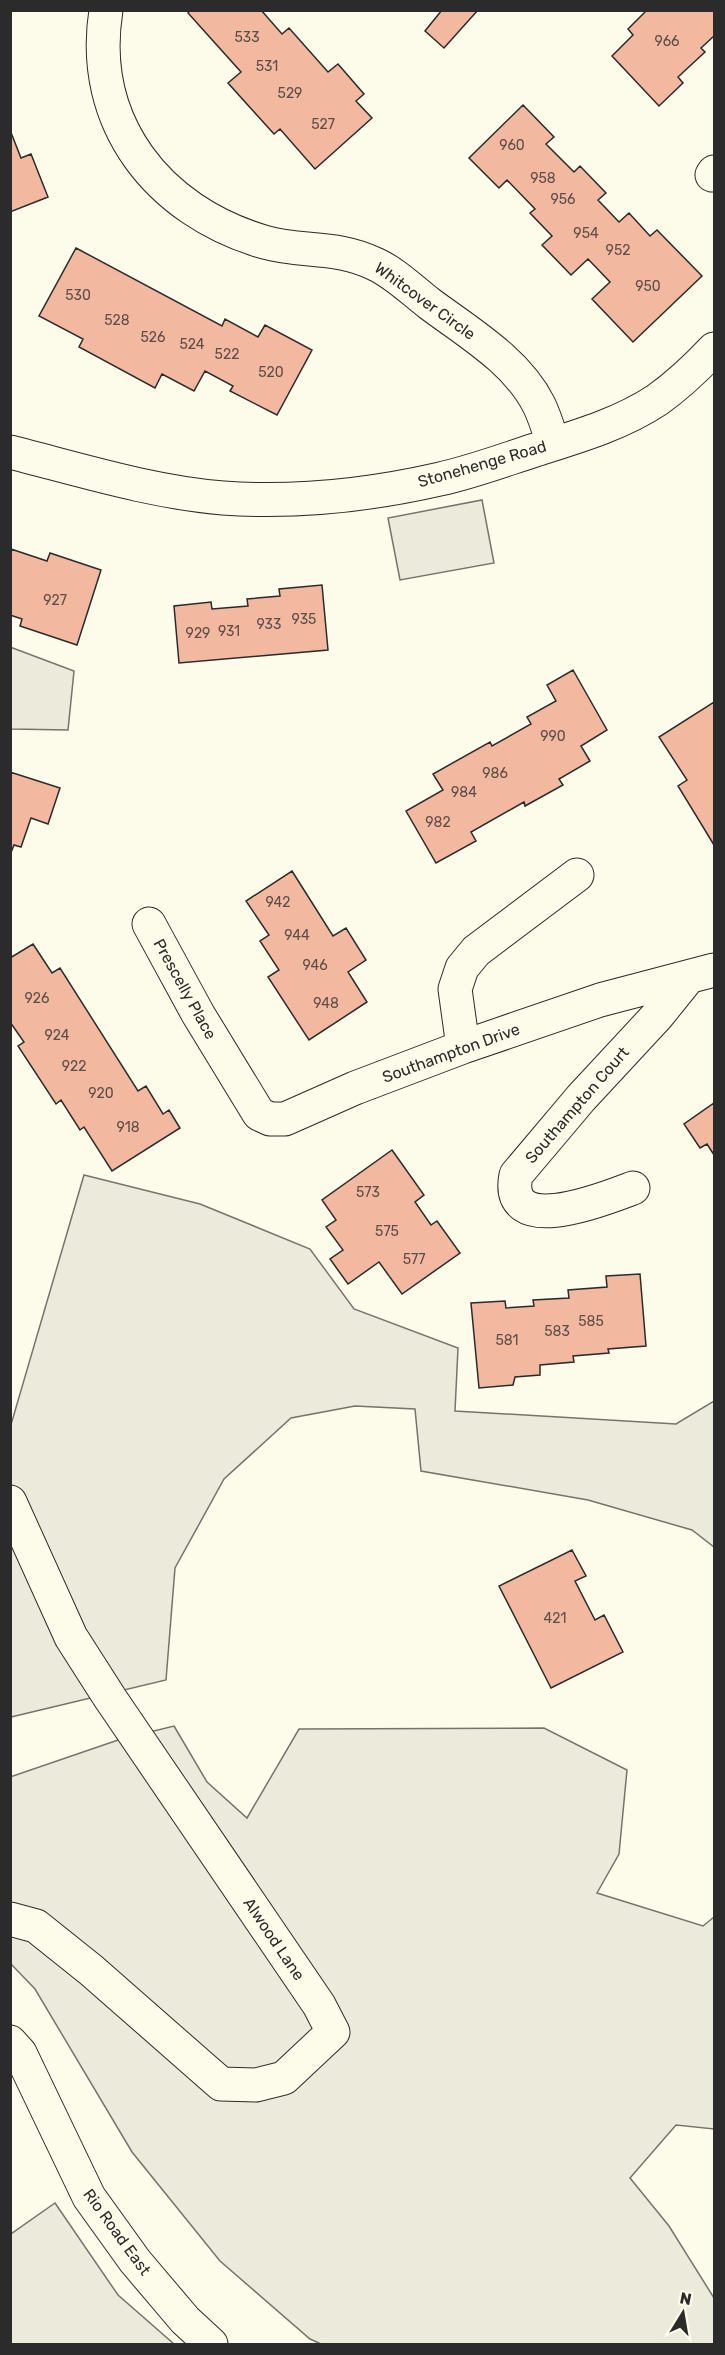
<svg xmlns="http://www.w3.org/2000/svg" width="725" height="2355" font-family="Rubik,sans-serif">
  <rect width="100%" height="100%" fill="#fdfbea"/>
  <path fill="#ecebdb" stroke="#74746e" stroke-width="1.5" d="M 482,500 L 494,563 L 400,580 L 388,518 Z
    M 10,647 L 74,671 L 68,730 L 11,729 Z
    M 84,1175 L 200,1204 L 310,1249 L 354,1309 L 458,1348 L 455,1411 L 676,1424 L 714,1401 L 714,1547 L 692,1530 L 588,1500 L 421,1471 L 415,1409 L 355,1406 L 291,1418 L 224,1479 L 175,1568 L 166,1680 L 11,1717 L 10,1428 Z
    M 174,1726 L 207,1782 L 247,1818 L 299,1729 L 544,1728 L 627,1770 L 619,1854 L 597,1893 L 703,1926 L 714,1917 L 714,2129 L 676,2125 L 630,2178 L 669,2226 L 714,2298 L 714,2344 L 321,2344 L 310,2339 L 220,2261 L 132,2152 L 35,1989 L 11,1964 L 10,1777 L 121,1739 Z
    M 55,2203 L 118,2295 L 174,2344 L 11,2344 L 11,2234 Z"/>
  <path fill="#f2b8a0" stroke="#2b2b2b" stroke-width="1.5" d="M 190,10 L 261,10 L 282,34 L 289,28 L 328,72 L 338,64 L 364,94 L 356,101 L 372,118 L 315,169 L 280,129 L 274,134 L 228,83 L 241,72 L 188,13 Z
    M 442,10 L 478,10 L 444,48 L 425,31 Z
    M 647,10 L 714,10 L 714,36 L 701,48 L 705,52 L 678,77 L 683,83 L 659,106 L 612,56 L 633,35 L 628,29 Z
    M 523,105 L 554,137 L 546,144 L 574,172 L 580,166 L 606,193 L 598,200 L 619,222 L 629,213 L 650,236 L 657,230 L 702,276 L 633,342 L 592,299 L 610,282 L 588,259 L 571,275 L 542,245 L 552,236 L 530,213 L 535,209 L 507,180 L 499,188 L 469,158 Z
    M 10,130 L 21,158 L 31,154 L 48,197 L 10,212 Z
    M 76,248 L 222,326 L 225,319 L 258,337 L 265,325 L 312,350 L 277,415 L 230,391 L 233,386 L 205,371 L 194,391 L 162,374 L 155,388 L 79,347 L 83,339 L 39,316 Z
    M 11,549 L 47,561 L 50,553 L 101,570 L 77,645 L 20,626 L 22,619 L 10,615 Z
    M 322,585 L 328,650 L 179,663 L 174,606 L 211,602 L 212,609 L 248,606 L 247,599 L 280,596 L 279,589 Z
    M 573,670 L 607,730 L 581,746 L 590,761 L 559,779 L 563,785 L 525,806 L 524,802 L 471,832 L 476,841 L 436,863 L 406,811 L 443,790 L 433,774 L 490,742 L 492,746 L 531,724 L 527,717 L 556,701 L 547,685 Z
    M 714,702 L 714,845 L 678,786 L 687,780 L 659,737 Z
    M 10,772 L 60,788 L 48,824 L 31,818 L 21,847 L 14,845 L 10,855 Z
    M 292,871 L 333,936 L 346,928 L 366,960 L 348,972 L 367,1002 L 309,1040 L 268,977 L 279,970 L 260,941 L 269,935 L 246,901 Z
    M 33,944 L 52,973 L 60,968 L 138,1091 L 146,1086 L 163,1114 L 169,1110 L 180,1128 L 112,1171 L 84,1127 L 80,1130 L 61,1100 L 56,1104 L 18,1046 L 24,1042 L 10,1022 L 10,958 Z
    M 714,1103 L 714,1155 L 707,1144 L 700,1148 L 684,1124 Z
    M 392,1150 L 424,1195 L 415,1202 L 431,1225 L 437,1221 L 460,1253 L 402,1294 L 379,1262 L 348,1284 L 330,1259 L 343,1250 L 326,1227 L 336,1220 L 322,1200 Z
    M 640,1274 L 646,1346 L 608,1349 L 609,1353 L 573,1356 L 574,1362 L 540,1365 L 540,1375 L 515,1377 L 513,1385 L 479,1388 L 471,1303 L 505,1301 L 506,1308 L 534,1306 L 533,1300 L 569,1298 L 568,1290 L 607,1287 L 606,1276 Z
    M 572,1550 L 586,1576 L 575,1581 L 595,1620 L 604,1615 L 623,1652 L 551,1688 L 499,1586 Z"/>
  <g fill="none" stroke-linecap="round" stroke-linejoin="round">
    <defs>
      <path id="minor" d="M 106,10 C 88,123 158,211 264,242 C 302,253 336,245 375,264 C 395,273 413,291 430,304 C 469,333 517,361 539,405 C 545,417 549,431 553,444
        M 712,175 L 714,172
        M 10,452 C 81,470 151,492 223,498 C 295,503 370,495 440,479 C 472,472 504,460 535,450 C 576,437 621,424 657,400 C 678,385 696,368 714,349
        M 149,924 L 198,1014 L 259,1114 L 270,1119 L 285,1119 L 355,1088 L 463,1047 L 600,1000 L 714,970
        M 463,1047 L 455,989 L 462,968 L 476,951 L 577,875
        M 633,1188 C 604,1199 503,1240 516,1175 L 581,1098 L 658,1015 L 687,979
        M 10,1502 L 71,1637 L 110,1698 L 319,2005 L 333,2032 L 284,2078 L 256,2085 L 221,2084 L 91,1970 L 36,1926 L 10,1919
        M 10,2042 L 20,2053 L 89,2197 L 135,2261 L 185,2320 L 211,2344"/>
    </defs>
    <use href="#minor" stroke="#2b2b2b" stroke-width="35"/>
    <use href="#minor" stroke="#fdfbea" stroke-width="33"/>
  </g>
  <g text-anchor="middle" dominant-baseline="central" stroke-width="4.5" stroke-linejoin="round" paint-order="stroke">
    <g font-size="14" fill="#5d4e48">
      <text x="247" y="37">533</text>
      <text x="667" y="41">966</text>
      <text x="267" y="66">531</text>
      <text x="290" y="93">529</text>
      <text x="323" y="124">527</text>
      <text x="512" y="145">960</text>
      <text x="543" y="178">958</text>
      <text x="563" y="199">956</text>
      <text x="586" y="233">954</text>
      <text x="618" y="250">952</text>
      <text x="648" y="286">950</text>
      <text x="78" y="295">530</text>
      <text x="117" y="320">528</text>
      <text x="153" y="337">526</text>
      <text x="192" y="344">524</text>
      <text x="227" y="354">522</text>
      <text x="271" y="372">520</text>
      <text x="55" y="600">927</text>
      <text x="304" y="619">935</text>
      <text x="269" y="624">933</text>
      <text x="229" y="631">931</text>
      <text x="198" y="633">929</text>
      <text x="553" y="736">990</text>
      <text x="495" y="773">986</text>
      <text x="464" y="792">984</text>
      <text x="438" y="822">982</text>
      <text x="278" y="902">942</text>
      <text x="297" y="935">944</text>
      <text x="315" y="965">946</text>
      <text x="37" y="998">926</text>
      <text x="326" y="1003">948</text>
      <text x="57" y="1035">924</text>
      <text x="74" y="1066">922</text>
      <text x="101" y="1093">920</text>
      <text x="128" y="1127">918</text>
      <text x="368" y="1192">573</text>
      <text x="387" y="1231">575</text>
      <text x="414" y="1259">577</text>
      <text x="591" y="1321">585</text>
      <text x="557" y="1331">583</text>
      <text x="507" y="1340">581</text>
      <text x="555" y="1618">421</text>
    </g>
    <g font-size="16" fill="#2b2b2b" stroke="#fdfbea">
      <text transform="translate(425 301) rotate(36)">Whitcover Circle</text>
      <text transform="translate(482 464) rotate(-16)">Stonehenge Road</text>
      <text transform="translate(185 989) rotate(61)">Prescelly Place</text>
      <text transform="translate(451 1053) rotate(-20)">Southampton Drive</text>
      <text transform="translate(577 1105) rotate(-49)">Southampton Court</text>
      <text transform="translate(274 1939) rotate(56)">Alwood Lane</text>
      <text transform="translate(117 2232) rotate(54)">Rio Road East</text>
    </g>
  </g>
  <rect width="725" height="2355" fill="none" stroke="#2b2b2b" stroke-width="24"/>
  <g transform="translate(683 2313) rotate(11)" stroke="#fdfbea" stroke-width="4.5" paint-order="stroke">
  <path d="M0-4.5L10 22L0 15L-10 22Z" fill="#2b2b2b"/>
  <text y="-9" font-size="16" font-weight="bold" text-anchor="middle" fill="#2b2b2b">N</text>
  </g>
</svg>
